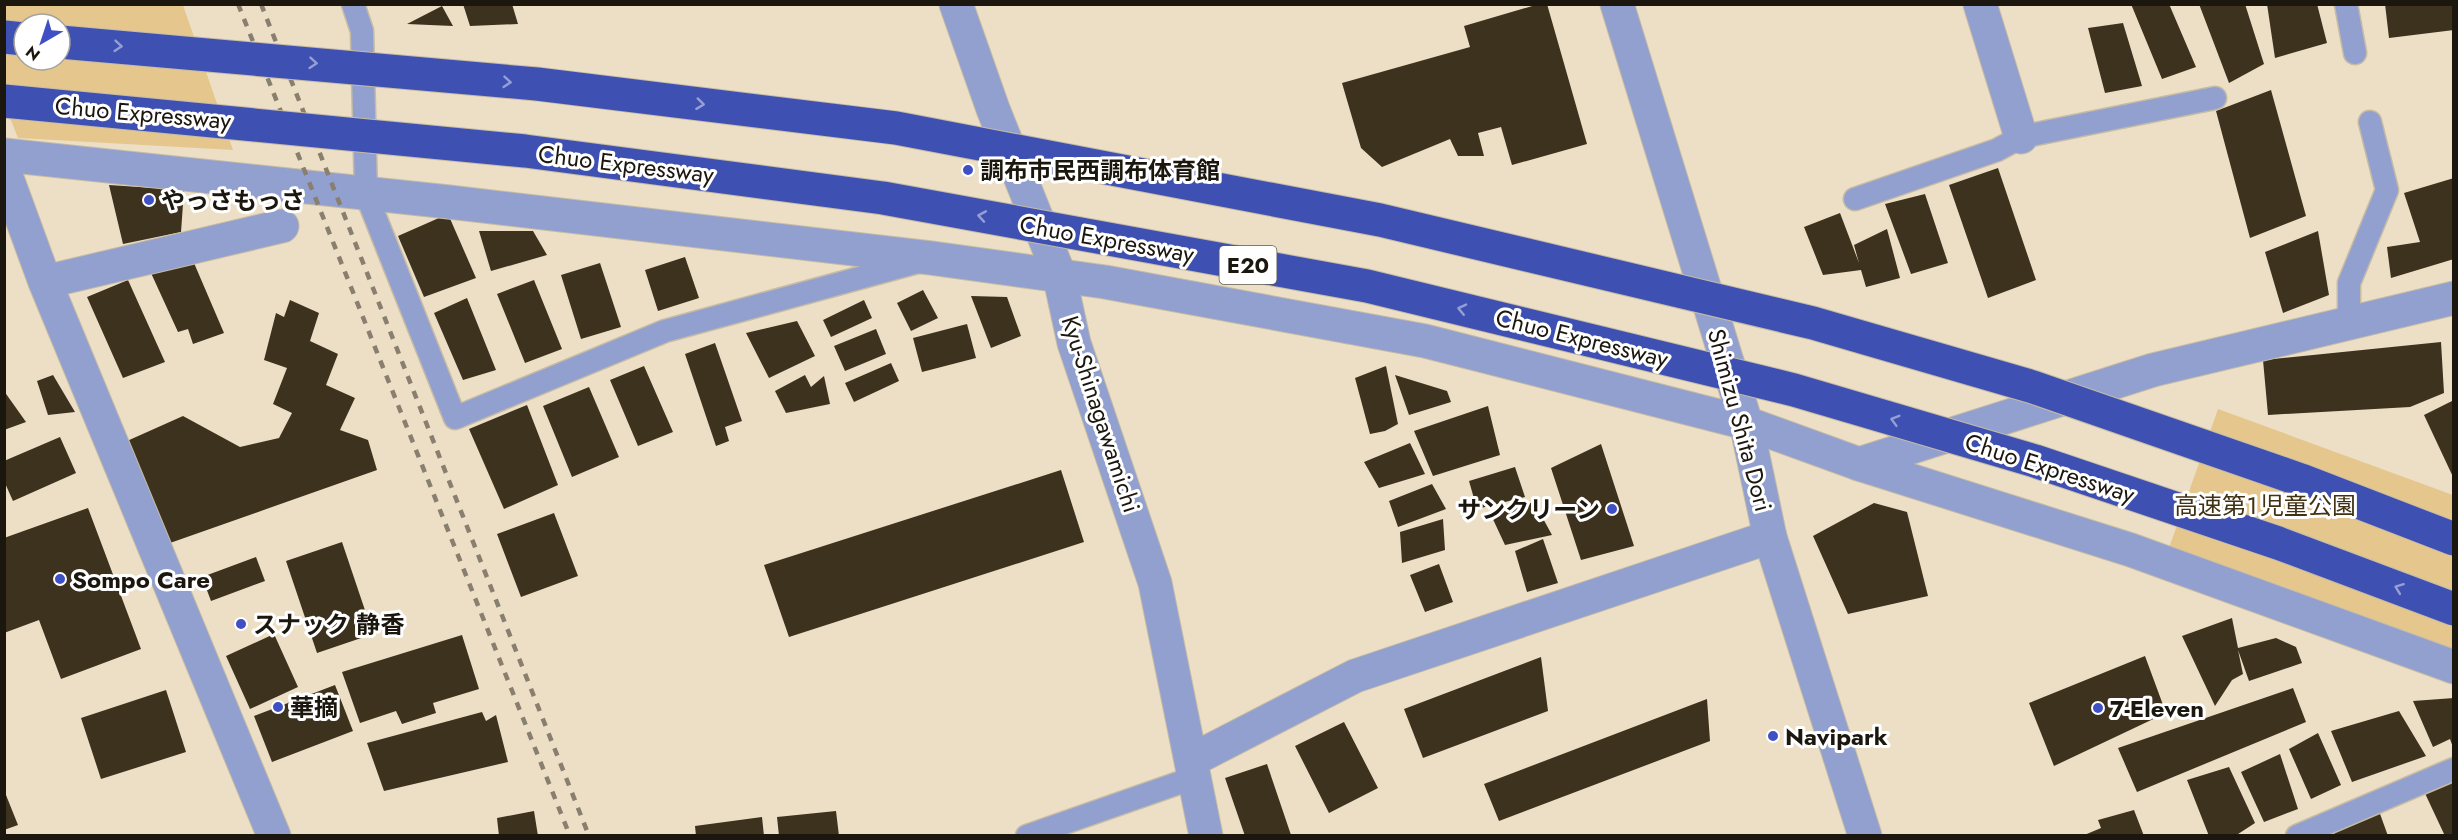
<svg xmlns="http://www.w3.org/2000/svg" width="2458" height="840" font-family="Jost,'Noto Sans JP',sans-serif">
  <rect width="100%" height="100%" fill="#ecdfc6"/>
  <path fill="#e5c78e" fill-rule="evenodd" d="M 4,5 L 183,5 L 233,150 L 18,138 L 5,105 ZM 24,24 L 60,24 L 60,60 L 24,60 Z
    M 2218,409 L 2453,495 L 2453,651 L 2169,548 Z"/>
  <path fill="#3d321e" d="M 463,4 L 512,4 L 518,24 L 470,26 Z
    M 1539,4 L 1547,4 L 1587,144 L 1512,165 L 1501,127 L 1478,133 L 1484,156 L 1458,156 L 1450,139 L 1382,167 L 1361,148 L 1342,83 L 1470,47 L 1464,26 Z
    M 2131,4 L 2169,4 L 2196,67 L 2162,79 Z
    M 2199,4 L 2245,4 L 2264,64 L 2229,83 Z
    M 2267,4 L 2317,4 L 2327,43 L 2275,58 Z
    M 2385,4 L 2454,4 L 2454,30 L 2389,38 Z
    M 442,6 L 453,26 L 407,24 Z
    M 2123,23 L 2142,86 L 2105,93 L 2088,28 Z
    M 2271,90 L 2306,216 L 2250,238 L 2216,111 Z
    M 1998,168 L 2036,280 L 1988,298 L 1949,185 Z
    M 2454,178 L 2454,259 L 2391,278 L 2387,247 L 2420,242 L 2404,193 Z
    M 109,185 L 184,190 L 181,232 L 123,244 Z
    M 1925,194 L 1948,263 L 1911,274 L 1885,204 Z
    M 1840,213 L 1859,263 L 1854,245 L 1887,229 L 1900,278 L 1866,287 L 1861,270 L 1823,275 L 1804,227 Z
    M 448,214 L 476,278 L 424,297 L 398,236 Z
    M 479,231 L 533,231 L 547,255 L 491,271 Z
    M 2318,231 L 2329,295 L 2283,313 L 2265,252 Z
    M 191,256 L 224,333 L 193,344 L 188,329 L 178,332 L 151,273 Z
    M 685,257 L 699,298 L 658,311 L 645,270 Z
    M 600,263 L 621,327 L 581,339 L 561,275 Z
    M 128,280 L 165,362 L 123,378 L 87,297 Z
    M 534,280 L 562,349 L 525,363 L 497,294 Z
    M 923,290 L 938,318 L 911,331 L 897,303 Z
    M 971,296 L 1007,297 L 1021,336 L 991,348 Z
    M 467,298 L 496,370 L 463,380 L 434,313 Z
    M 290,300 L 319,313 L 310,341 L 338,354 L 326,385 L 355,398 L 340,430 L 368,440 L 377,470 L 170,543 L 127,441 L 183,416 L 240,447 L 279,438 L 292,413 L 273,404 L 287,368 L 264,360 L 276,313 L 284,317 Z
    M 864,300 L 872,318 L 831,337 L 823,320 Z
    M 797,321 L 815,356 L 769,378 L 746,333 Z
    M 967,324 L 976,358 L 922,372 L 913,338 Z
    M 876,329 L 886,354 L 845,371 L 834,346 Z
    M 2441,342 L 2444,393 L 2410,407 L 2268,415 L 2263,360 Z
    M 715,343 L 742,421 L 725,427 L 729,441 L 716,446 L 685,354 Z
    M 891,363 L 899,381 L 854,402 L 845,383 Z
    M 644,366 L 673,432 L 638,446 L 610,380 Z
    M 1386,366 L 1398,424 L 1385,431 L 1370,434 L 1355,378 Z
    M 53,375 L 75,412 L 48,415 L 37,381 Z
    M 805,375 L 811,387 L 824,376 L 830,404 L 786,413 L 775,391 Z
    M 1395,375 L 1447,391 L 1451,402 L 1409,415 Z
    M 589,387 L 619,457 L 572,477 L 543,406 Z
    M 4,391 L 26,422 L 4,430 Z
    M 2454,400 L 2454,479 L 2424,415 Z
    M 527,405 L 558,485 L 504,509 L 469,429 Z
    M 1488,406 L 1500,455 L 1433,476 L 1414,431 Z
    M 60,437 L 76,473 L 13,501 L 4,481 L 4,461 Z
    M 1410,443 L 1425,474 L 1379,488 L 1364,462 Z
    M 1601,444 L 1634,546 L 1581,560 L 1551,468 Z
    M 1515,467 L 1525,497 L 1477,509 L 1469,481 Z
    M 1061,470 L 1084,542 L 789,637 L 764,565 Z
    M 1432,484 L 1446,509 L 1398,527 L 1389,501 Z
    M 1534,502 L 1552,535 L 1505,545 L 1491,515 Z
    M 1874,503 L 1907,512 L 1928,596 L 1848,614 L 1813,536 Z
    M 88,508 L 141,649 L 61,679 L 39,620 L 4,633 L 4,538 Z
    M 554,513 L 578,576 L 521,597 L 497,534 Z
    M 1443,519 L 1445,550 L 1402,563 L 1400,532 Z
    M 1543,539 L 1558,583 L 1527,592 L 1515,551 Z
    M 342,542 L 373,634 L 317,653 L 286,561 Z
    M 256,557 L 265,581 L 211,601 L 202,577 Z
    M 1439,564 L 1453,602 L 1425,612 L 1410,575 Z
    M 2232,618 L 2238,648 L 2276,638 L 2296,647 L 2302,663 L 2249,681 L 2238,650 L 2243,674 L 2232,680 L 2215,706 L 2182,636 Z
    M 274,634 L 298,687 L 250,709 L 226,656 Z
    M 462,635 L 479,689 L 433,703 L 436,713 L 402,724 L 396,711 L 360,723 L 342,672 Z
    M 2145,656 L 2166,713 L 2054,766 L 2029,703 Z
    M 1541,657 L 1548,711 L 1423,758 L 1404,709 Z
    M 335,685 L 353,731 L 272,762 L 254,716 Z
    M 2293,688 L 2306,722 L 2137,792 L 2118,748 Z
    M 166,690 L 186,752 L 101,779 L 81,718 Z
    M 2454,698 L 2454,750 L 2450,739 L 2433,747 L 2413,701 Z
    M 1707,699 L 1710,741 L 1499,821 L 1484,784 Z
    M 2399,711 L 2426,756 L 2352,782 L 2331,731 Z
    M 482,712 L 486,721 L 496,715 L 508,762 L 384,791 L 367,743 Z
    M 1344,722 L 1378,788 L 1329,813 L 1295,746 Z
    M 2318,733 L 2341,785 L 2311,799 L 2289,749 Z
    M 2280,754 L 2298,809 L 2264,822 L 2241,772 Z
    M 1267,764 L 1291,835 L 1289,836 L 1245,836 L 1225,778 Z
    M 2229,767 L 2255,823 L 2235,836 L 2209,836 L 2187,780 Z
    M 2454,777 L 2454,836 L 2445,836 L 2422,787 Z
    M 4,790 L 18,825 L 4,830 Z
    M 2134,810 L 2144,836 L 2082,836 L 2101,828 L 2098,820 Z
    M 534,811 L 538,836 L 499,836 L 497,818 Z
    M 836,811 L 839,836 L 779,836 L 777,817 Z
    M 2379,811 L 2388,836 L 2336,836 L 2334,833 Z
    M 762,817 L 764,836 L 696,836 L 695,826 Z"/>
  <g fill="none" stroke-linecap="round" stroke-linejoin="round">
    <defs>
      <path id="service" d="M 353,4 L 362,31 L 366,194 L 455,418 L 665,331 L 918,262
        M 2346,4 L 2355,53
        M 1855,199 L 1997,150 L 2021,137 L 2215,98
        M 2349,323 L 2349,283 L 2387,190 L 2370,122
        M 1027,836 L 1193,778
        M 2297,836 L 2454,769"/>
      <path id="minor" d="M 956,4 L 993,109 L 1059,274 L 1074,343 L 1155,583 L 1206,836
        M 1980,4 L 2021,137
        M 4,170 L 45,282 L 274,836
        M 45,282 L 282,226
        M 1859,464 L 2131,550 L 2454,667
        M 1192,760 L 1355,676 L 1770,537"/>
      <path id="tertiary" d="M 1617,4 L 1746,423 L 1770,537 L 1865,836
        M 4,155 L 449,202 L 931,258 L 1105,282 L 1425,341 L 1746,423 L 1859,464 L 2153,370 L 2454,298"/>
      <path id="motorway" d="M 4,37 L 24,39"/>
    </defs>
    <use href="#service" stroke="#c6bba5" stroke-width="25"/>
    <use href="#minor" stroke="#c6bba5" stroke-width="35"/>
    <use href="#tertiary" stroke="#c6bba5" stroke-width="35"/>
    <use href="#motorway" stroke="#c6bba5" stroke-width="35"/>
    <use href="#service" stroke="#92a0cf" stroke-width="22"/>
    <use href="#minor" stroke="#92a0cf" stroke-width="33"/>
    <use href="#tertiary" stroke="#92a0cf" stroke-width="33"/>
    <use href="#motorway" stroke="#3e50b2" stroke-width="33"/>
    <path stroke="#887f6e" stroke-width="4.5" stroke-dasharray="8 8" stroke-linecap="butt" d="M 238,4 L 570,836
      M 261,4 L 589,836"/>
    <defs>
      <path id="motorway-bridge" d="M 60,42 L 537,84 L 896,128 L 1380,220 L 1813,323 L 2033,387 L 2301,480 L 2454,539
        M 4,101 L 525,151 L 883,198 L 1367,286 L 1794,390 L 2035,461 L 2278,543 L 2454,609"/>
    </defs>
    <use href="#motorway-bridge" stroke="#c6bba5" stroke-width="35" stroke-linecap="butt"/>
    <use href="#motorway-bridge" stroke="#3e50b2" stroke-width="33"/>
  </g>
  <defs><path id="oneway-chevron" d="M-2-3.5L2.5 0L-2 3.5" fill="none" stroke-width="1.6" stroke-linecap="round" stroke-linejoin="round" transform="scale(1.5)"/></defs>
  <g stroke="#959fd5">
    <use href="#oneway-chevron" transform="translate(118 46) rotate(5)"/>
    <use href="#oneway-chevron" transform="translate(313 63) rotate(5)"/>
    <use href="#oneway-chevron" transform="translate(507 82) rotate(5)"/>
    <use href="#oneway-chevron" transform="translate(700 104) rotate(7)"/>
    <use href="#oneway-chevron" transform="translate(982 216) rotate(-170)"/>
    <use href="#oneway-chevron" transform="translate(1462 309) rotate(-167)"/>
    <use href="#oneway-chevron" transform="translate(1895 420) rotate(-164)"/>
    <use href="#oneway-chevron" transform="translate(2399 588) rotate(-159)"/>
  </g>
  <g fill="#3e50c4" stroke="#fff" stroke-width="2">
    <circle cx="968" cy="170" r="6"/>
    <circle cx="149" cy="200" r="6"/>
    <circle cx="1612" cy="509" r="6"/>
    <circle cx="60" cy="579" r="6"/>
    <circle cx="241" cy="624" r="6"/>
    <circle cx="278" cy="707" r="6"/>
    <circle cx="2098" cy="708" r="6"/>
    <circle cx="1773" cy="736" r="6"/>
  </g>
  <g text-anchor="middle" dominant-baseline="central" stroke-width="6" stroke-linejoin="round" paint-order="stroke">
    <rect fill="#fff" stroke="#5f5d56" stroke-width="1.5" x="1219.5" y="246" width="57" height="38" rx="4.5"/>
    <g font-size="22" font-weight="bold" fill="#1b170e">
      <text x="1248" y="265">E20</text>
    </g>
    <g font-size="24" fill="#1b170e" stroke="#fff">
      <text transform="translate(143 113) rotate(5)">Chuo Expressway</text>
      <text transform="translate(626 164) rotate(7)">Chuo Expressway</text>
      <text transform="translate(1107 239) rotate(10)">Chuo Expressway</text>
      <text transform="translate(1582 338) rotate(14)">Chuo Expressway</text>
      <text transform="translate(1101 414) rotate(72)">Kyu-Shinagawamichi</text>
      <text transform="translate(1740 420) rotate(75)">Shimizu Shita Dori</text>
      <text transform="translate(2050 468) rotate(18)">Chuo Expressway</text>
    </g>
    <g font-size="24" font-weight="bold" fill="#1b170e" stroke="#fff" text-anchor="start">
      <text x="980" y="170">調布市民西調布体育館</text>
      <text x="161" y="200">やっさもっさ</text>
      <text x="1600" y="509" text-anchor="end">サンクリーン</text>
      <text x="72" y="579">Sompo Care</text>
      <text x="253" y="624">スナック 静香</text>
      <text x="290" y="707">華摘</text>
      <text x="2110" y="708">7-Eleven</text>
      <text x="1785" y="736">Navipark</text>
    </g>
    <g font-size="24" fill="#413213" stroke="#fff">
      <text x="2265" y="505">高速第１児童公園</text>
    </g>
  </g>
  <rect width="2458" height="840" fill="none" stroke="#1b170e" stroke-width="12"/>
  <g transform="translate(42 42) rotate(219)"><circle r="28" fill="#ffffff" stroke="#a4a29f" stroke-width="1.5"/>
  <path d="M0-4.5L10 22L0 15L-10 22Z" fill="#3e50c4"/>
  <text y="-9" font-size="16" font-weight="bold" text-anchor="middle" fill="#1b170e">N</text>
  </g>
</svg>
